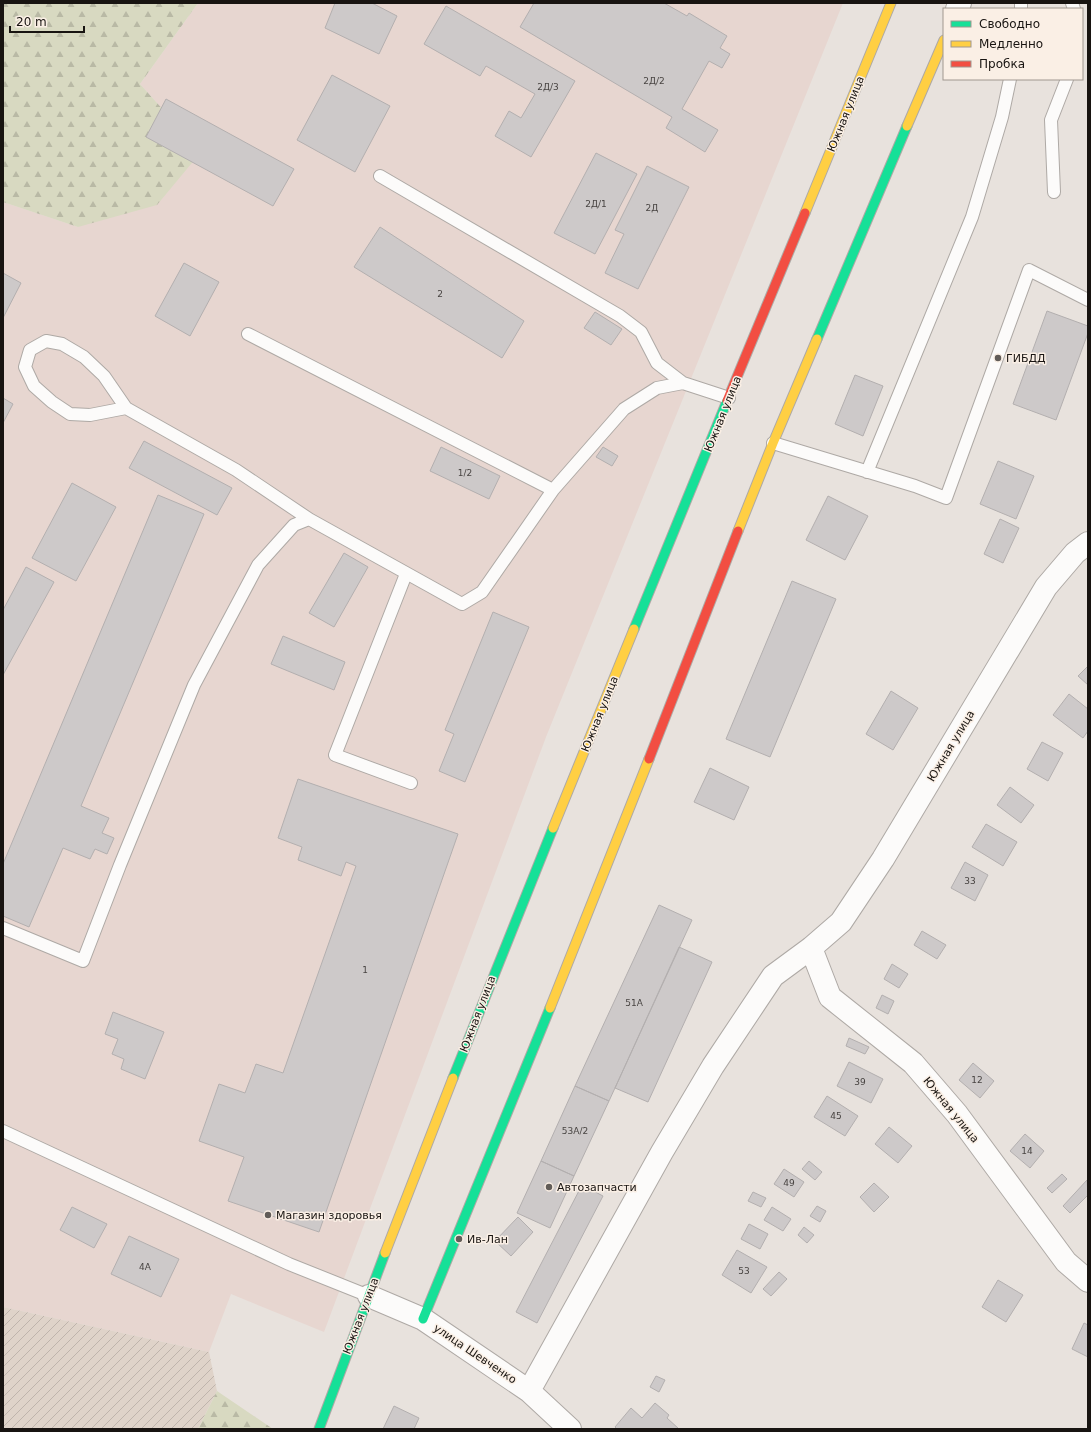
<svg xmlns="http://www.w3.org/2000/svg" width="1091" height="1432" font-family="'DejaVu Sans',sans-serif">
  <defs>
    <pattern id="industrial-furrows" width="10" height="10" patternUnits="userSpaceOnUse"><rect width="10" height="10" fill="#dfd3c9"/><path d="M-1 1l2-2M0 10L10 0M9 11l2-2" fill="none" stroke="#bfb4ac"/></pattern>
    <pattern id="forest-firs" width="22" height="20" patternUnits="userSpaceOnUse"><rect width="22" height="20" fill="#d8d9c1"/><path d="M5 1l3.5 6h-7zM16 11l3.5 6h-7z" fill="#b9b9a5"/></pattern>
  </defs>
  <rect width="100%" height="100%" fill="#e8e2dd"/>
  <path fill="#e7d6d0" d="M 198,3 L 843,3 L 546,737 L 324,1332 L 231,1294 L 209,1352 L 3,1307 L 3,202 L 78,227 L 200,151 L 140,84 Z"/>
  <path fill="url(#industrial-furrows)" d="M 3,1307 L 209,1352 L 217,1391 L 198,1429 L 3,1429 Z"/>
  <path fill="url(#forest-firs)" d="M 3,3 L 198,3 L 140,84 L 201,152 L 157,205 L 78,227 L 3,202 Z
    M 217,1391 L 273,1429 L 198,1429 Z"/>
  <path fill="#cdc9c9" stroke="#b3afaf" d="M 335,3 L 372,3 L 397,16 L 379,54 L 325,28 Z
    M 534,3 L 664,3 L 687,16 L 689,13 L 727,36 L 720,48 L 730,54 L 722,68 L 709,61 L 682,109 L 718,130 L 705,152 L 666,128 L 672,117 L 520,27 Z
    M 446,6 L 575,81 L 531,157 L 495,136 L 509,111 L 521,118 L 535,94 L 486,66 L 480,76 L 424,44 Z
    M 332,75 L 390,106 L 355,172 L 297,140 Z
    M 166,99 L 294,169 L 273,206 L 146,137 Z
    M 596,153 L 637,174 L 595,254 L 554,233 Z
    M 647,166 L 689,187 L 638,289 L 605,273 L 624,234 L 615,230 Z
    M 380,227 L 524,321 L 502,358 L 354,267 Z
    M 184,263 L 219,282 L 190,336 L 155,316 Z
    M 3,273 L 21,283 L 3,318 Z
    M 1047,311 L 1088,326 L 1088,333 L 1056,420 L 1013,404 Z
    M 595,312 L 622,329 L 611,345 L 584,328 Z
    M 855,375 L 883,386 L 863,436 L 835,424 Z
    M 3,398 L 13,404 L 3,423 Z
    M 144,441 L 232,488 L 217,515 L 129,468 Z
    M 441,447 L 500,476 L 489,499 L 430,471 Z
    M 603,447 L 618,456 L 612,466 L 596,457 Z
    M 998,461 L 1034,476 L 1016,519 L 980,504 Z
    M 72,483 L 116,507 L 76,581 L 32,558 Z
    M 158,495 L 204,514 L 81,806 L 109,818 L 102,833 L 114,838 L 107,854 L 95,849 L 90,859 L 63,848 L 29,927 L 3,916 L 3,864 Z
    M 828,496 L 868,516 L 845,560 L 806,540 Z
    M 1000,519 L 1019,528 L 1003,563 L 984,554 Z
    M 344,553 L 368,567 L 334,627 L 309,613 Z
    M 26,567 L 54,582 L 3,675 L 3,610 Z
    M 792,581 L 836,599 L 770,757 L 726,739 Z
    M 493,612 L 529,627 L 465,782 L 439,771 L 454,734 L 445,730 Z
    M 283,636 L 345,662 L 334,690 L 271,664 Z
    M 1088,666 L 1088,685 L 1078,676 Z
    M 891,691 L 918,708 L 893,750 L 866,734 Z
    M 1069,694 L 1088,709 L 1088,731 L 1083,738 L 1053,715 Z
    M 1042,742 L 1063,753 L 1048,781 L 1027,769 Z
    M 710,768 L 749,787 L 734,820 L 694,802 Z
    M 298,779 L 458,834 L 319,1232 L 228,1201 L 244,1157 L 199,1141 L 219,1084 L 245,1093 L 256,1064 L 283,1073 L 356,866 L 346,862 L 341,876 L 298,860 L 302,847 L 278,838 Z
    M 1010,787 L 1034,805 L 1021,823 L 997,805 Z
    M 986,824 L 1017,842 L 1003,866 L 972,847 Z
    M 965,862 L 988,875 L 975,901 L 951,888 Z
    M 659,905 L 692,920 L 609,1101 L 575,1086 Z
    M 922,931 L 946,945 L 937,959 L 914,945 Z
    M 679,947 L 712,962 L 648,1102 L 615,1088 Z
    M 892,964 L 908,974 L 899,988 L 884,979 Z
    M 882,995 L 894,1001 L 888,1014 L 876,1008 Z
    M 113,1012 L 164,1032 L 145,1079 L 121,1069 L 124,1059 L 112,1054 L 118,1039 L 105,1034 Z
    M 849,1038 L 869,1047 L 865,1054 L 846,1046 Z
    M 849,1062 L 883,1079 L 871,1103 L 837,1086 Z
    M 973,1063 L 994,1081 L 980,1098 L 959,1080 Z
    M 575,1086 L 609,1101 L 574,1176 L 541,1161 Z
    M 827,1096 L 858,1116 L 845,1136 L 814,1117 Z
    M 889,1127 L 912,1146 L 898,1163 L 875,1144 Z
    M 1025,1134 L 1044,1151 L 1030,1168 L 1010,1151 Z
    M 541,1161 L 574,1176 L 550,1228 L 517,1213 Z
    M 809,1161 L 822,1172 L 815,1180 L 802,1169 Z
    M 784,1169 L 804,1182 L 794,1197 L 774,1184 Z
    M 1062,1174 L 1067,1179 L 1052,1193 L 1047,1188 Z
    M 1087,1180 L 1088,1195 L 1070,1213 L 1063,1206 Z
    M 874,1183 L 889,1197 L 874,1212 L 860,1197 Z
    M 582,1185 L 603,1196 L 537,1323 L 516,1312 Z
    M 753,1192 L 766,1198 L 761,1207 L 748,1201 Z
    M 817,1206 L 826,1211 L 820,1222 L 810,1216 Z
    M 72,1207 L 107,1224 L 94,1248 L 60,1230 Z
    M 772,1207 L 791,1219 L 783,1231 L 764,1220 Z
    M 518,1217 L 533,1232 L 511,1256 L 495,1241 Z
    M 749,1224 L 768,1234 L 760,1249 L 741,1239 Z
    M 804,1227 L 814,1235 L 807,1243 L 798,1235 Z
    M 129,1236 L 179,1259 L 161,1297 L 111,1274 Z
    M 737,1250 L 767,1267 L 751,1293 L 722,1275 Z
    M 779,1272 L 787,1279 L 771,1296 L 763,1289 Z
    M 998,1280 L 1023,1295 L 1006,1322 L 982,1307 Z
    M 1084,1323 L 1088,1325 L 1088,1357 L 1072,1349 Z
    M 656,1376 L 665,1380 L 659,1392 L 650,1387 Z
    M 655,1403 L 669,1415 L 667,1418 L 679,1429 L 617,1429 L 615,1427 L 631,1408 L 642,1418 Z
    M 394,1406 L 419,1418 L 414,1429 L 383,1429 Z"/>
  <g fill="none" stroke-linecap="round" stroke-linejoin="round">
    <defs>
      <path id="lane" d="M 1021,3 L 1021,9
        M 1072,3 L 1074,9
        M 380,176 L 620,316 L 641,332 L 657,363 L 683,383 L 729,398
        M 1054,192 L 1051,120 L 1067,79
        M 248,334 L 553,490
        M 126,408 L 90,415 L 70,414 L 52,402 L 34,386 L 25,367 L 30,350 L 46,341 L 62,344 L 84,357 L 104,376 L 126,408 L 236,470 L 309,519
        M 773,443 L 915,486 L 946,498 L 1029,270 L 1088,300
        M 867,472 L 972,217 L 1002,117 L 1010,79
        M 406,574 L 335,755 L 411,783
        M 3,928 L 83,961 L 120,865 L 194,685 L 258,565 L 294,525 L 309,519 L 462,604 L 482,592 L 553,490 L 624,409 L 657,388 L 683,383
        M 3,1131 L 289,1264 L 369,1296"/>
      <path id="street" d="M 957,9 L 960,3
        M 811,948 L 830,997 L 913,1063 L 957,1114 L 1066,1262 L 1088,1281
        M 369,1296 L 423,1319 L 529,1391 L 570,1429
        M 529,1391 L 662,1152 L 713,1066 L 773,976 L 811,948 L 841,922 L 883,859 L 1046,587 L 1075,553 L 1088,543"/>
      <path id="fast" d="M 817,339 L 907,126
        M 634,629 L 727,401
        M 453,1078 L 553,828
        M 423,1319 L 550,1008
        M 319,1429 L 385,1253"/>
      <path id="slow" d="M 907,126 L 944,40
        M 805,213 L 891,3
        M 738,531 L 773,443 L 817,339
        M 553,828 L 634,629
        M 550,1008 L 649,759
        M 385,1253 L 453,1078"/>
      <path id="jam" d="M 727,401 L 805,213
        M 649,759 L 738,531"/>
    </defs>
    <use href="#lane" stroke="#aea9a5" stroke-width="14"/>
    <use href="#street" stroke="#aea9a5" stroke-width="24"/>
    <use href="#fast" stroke="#aea9a5" stroke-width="11"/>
    <use href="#slow" stroke="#aea9a5" stroke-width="11"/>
    <use href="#jam" stroke="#aea9a5" stroke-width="11"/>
    <use href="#lane" stroke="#fcfbfa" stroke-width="12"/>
    <use href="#street" stroke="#fcfbfa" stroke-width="22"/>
    <use href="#fast" stroke="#16e098" stroke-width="9"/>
    <use href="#slow" stroke="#ffcf43" stroke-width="9"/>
    <use href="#jam" stroke="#f24e42" stroke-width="9"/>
  </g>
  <g fill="#615c58" stroke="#faefe5" stroke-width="1.5">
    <circle cx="998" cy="358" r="4"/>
    <circle cx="549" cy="1187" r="4"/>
    <circle cx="268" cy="1215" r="4"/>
    <circle cx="459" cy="1239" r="4"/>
  </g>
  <g text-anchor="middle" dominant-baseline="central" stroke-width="3" stroke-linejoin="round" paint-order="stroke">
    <g font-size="9" fill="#484442">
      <text x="654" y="81">2Д/2</text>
      <text x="548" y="87">2Д/3</text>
      <text x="596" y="204">2Д/1</text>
      <text x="652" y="208">2Д</text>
      <text x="440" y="294">2</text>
      <text x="465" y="473">1/2</text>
      <text x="970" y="881">33</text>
      <text x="365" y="970">1</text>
      <text x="634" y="1003">51А</text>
      <text x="977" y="1080">12</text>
      <text x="860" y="1082">39</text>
      <text x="836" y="1116">45</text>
      <text x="575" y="1131">53А/2</text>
      <text x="1027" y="1151">14</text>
      <text x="789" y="1183">49</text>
      <text x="145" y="1267">4А</text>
      <text x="744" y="1271">53</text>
    </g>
    <g font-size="11" fill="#181411" stroke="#faefe5">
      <text transform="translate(846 114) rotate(-68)">Южная улица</text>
      <text transform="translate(723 414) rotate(-68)">Южная улица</text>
      <text transform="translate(600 714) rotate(-68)">Южная улица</text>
      <text transform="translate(951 746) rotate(-59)">Южная улица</text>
      <text transform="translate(478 1014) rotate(-69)">Южная улица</text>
      <text transform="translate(951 1110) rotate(51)">Южная улица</text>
      <text transform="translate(361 1316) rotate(-69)">Южная улица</text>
      <text transform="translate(475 1354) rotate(34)">улица Шевченко</text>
    </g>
    <g font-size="11" fill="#181411" stroke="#faefe5" text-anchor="start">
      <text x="1006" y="358">ГИБДД</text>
      <text x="557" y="1187">Автозапчасти</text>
      <text x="276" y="1215">Магазин здоровья</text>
      <text x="467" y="1239">Ив-Лан</text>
    </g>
  </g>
  <rect width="1091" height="1432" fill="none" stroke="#181411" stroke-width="8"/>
  <rect x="943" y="8" width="140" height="72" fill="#faefe5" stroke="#a09790"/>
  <rect x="951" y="21" width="20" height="6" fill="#16e098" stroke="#a09790"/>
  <text x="979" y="28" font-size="12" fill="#181411">Свободно</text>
  <rect x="951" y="41" width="20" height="6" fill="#ffcf43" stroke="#a09790"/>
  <text x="979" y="48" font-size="12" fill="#181411">Медленно</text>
  <rect x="951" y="61" width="20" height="6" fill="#f24e42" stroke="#a09790"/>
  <text x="979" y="68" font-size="12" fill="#181411">Пробка</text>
  <path d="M10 26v6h74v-6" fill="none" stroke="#181411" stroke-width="2"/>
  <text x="16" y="26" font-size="12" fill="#181411" stroke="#faefe5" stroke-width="3" paint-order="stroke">20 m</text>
</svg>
